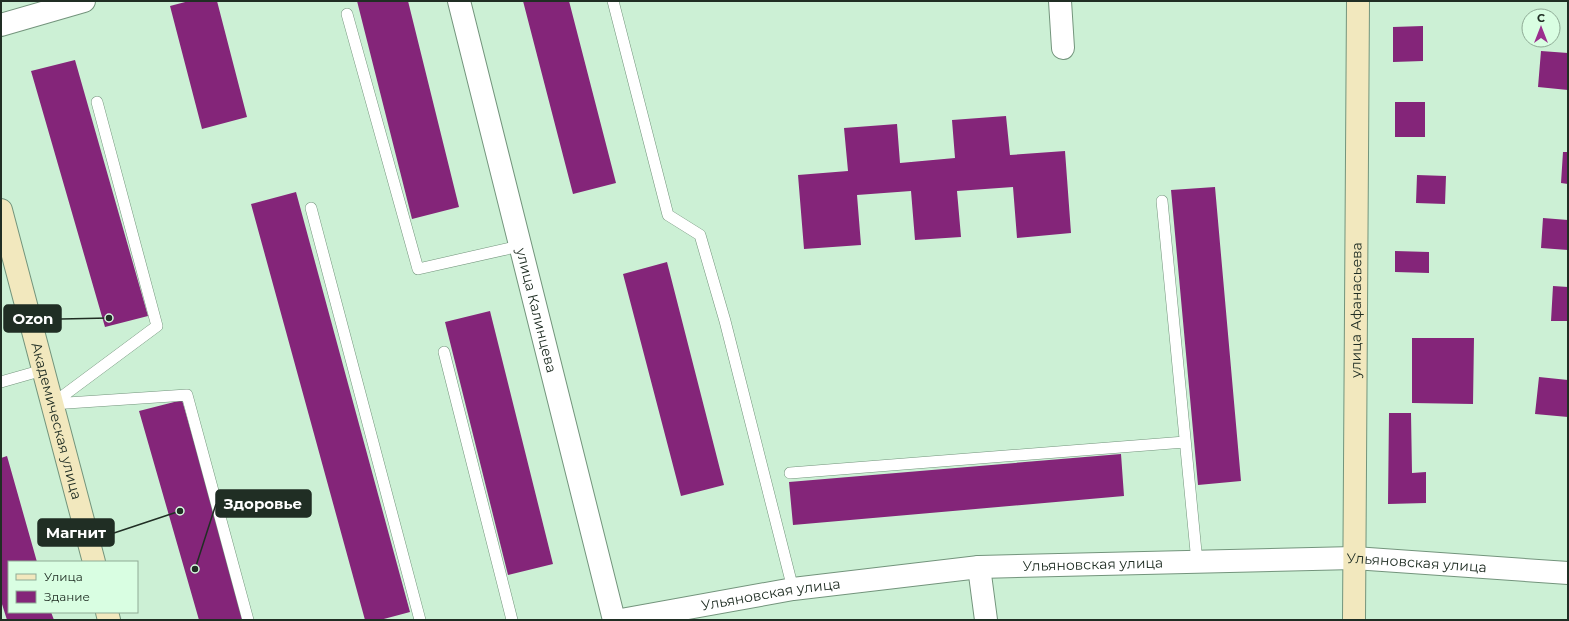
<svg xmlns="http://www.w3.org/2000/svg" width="1569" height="621" font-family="Montserrat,sans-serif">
  <rect width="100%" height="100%" fill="#ccf0d5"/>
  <path fill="#842579" d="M 189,1 L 217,1 L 247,117 L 202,129 L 170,6 Z
    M 357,1 L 408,1 L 459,207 L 412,219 Z
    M 523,1 L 569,1 L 616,183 L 573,194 Z
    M 1423,26 L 1423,61 L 1393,62 L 1393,27 Z
    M 1541,51 L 1568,53 L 1568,90 L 1538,87 Z
    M 75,60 L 148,316 L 105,327 L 31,71 Z
    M 1395,102 L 1425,102 L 1425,137 L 1395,137 Z
    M 1006,116 L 1010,155 L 1065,151 L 1071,233 L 1017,238 L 1013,187 L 957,191 L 961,237 L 915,240 L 911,191 L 857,195 L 861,245 L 804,249 L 798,175 L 848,171 L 844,128 L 897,124 L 900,163 L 955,158 L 952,120 Z
    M 1563,152 L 1568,152 L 1568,184 L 1561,183 Z
    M 1417,175 L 1446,176 L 1445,204 L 1416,203 Z
    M 1215,187 L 1241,481 L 1198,485 L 1171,190 Z
    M 296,192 L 410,612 L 380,620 L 365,620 L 251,204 Z
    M 1543,218 L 1568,220 L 1568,250 L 1541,248 Z
    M 1395,251 L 1429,252 L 1429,273 L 1395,272 Z
    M 667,262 L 724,485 L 681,496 L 623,274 Z
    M 1553,286 L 1568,287 L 1568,321 L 1551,321 Z
    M 490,311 L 553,564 L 508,575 L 445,322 Z
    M 1412,338 L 1474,338 L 1473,404 L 1412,403 Z
    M 1539,377 L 1568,380 L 1568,417 L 1535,414 Z
    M 182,400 L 246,620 L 199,620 L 139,411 Z
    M 1389,413 L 1411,413 L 1412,473 L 1426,472 L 1426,503 L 1388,504 Z
    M 1121,454 L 1124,496 L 793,525 L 789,482 Z
    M 7,456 L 37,562 L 9,562 L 9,612 L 51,612 L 54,620 L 7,620 L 1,601 L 1,458 Z"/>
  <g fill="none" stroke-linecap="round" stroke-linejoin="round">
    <defs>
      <path id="lane" d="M 613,1 L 668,215 L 700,235 L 725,321 L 793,589
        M 347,14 L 418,269 L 520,246
        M 1162,201 L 1197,562
        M 311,208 L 420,620
        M 444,352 L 512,620
        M 1,382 L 43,370
        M 52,404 L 187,395 L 248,620
        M 52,404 L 157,326 L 97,102
        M 790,473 L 1185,442"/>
      <g id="street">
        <path id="s1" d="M 459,1 L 614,620"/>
        <path d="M 1060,1 L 1063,48"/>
        <path d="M 1,25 L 84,1"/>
        <path d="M 979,567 L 986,620"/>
        <path id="s2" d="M 621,620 L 793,589 L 979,567 L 1354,558 L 1568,573"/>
      </g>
      <g id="secondary">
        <path id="s3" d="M 1,210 L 94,562"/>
        <path d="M 107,612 L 109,620"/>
        <path id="s4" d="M 1354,620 L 1358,1"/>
      </g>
    </defs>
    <use href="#lane" stroke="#73947c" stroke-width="12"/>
    <use href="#street" stroke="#73947c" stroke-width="24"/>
    <use href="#secondary" stroke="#73947c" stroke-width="24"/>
    <use href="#lane" stroke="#fff" stroke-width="11"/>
    <use href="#street" stroke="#fff" stroke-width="22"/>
    <use href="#secondary" stroke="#f2e8be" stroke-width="22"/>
  </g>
  <g text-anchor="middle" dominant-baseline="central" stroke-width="4" stroke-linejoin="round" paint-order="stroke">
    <g font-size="14" fill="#202e24" stroke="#d9fee2">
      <text stroke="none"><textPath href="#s4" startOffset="310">улица Афанасьева</textPath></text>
      <text stroke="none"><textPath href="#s1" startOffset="319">улица Калинцева</textPath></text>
      <text stroke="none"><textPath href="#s3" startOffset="218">Академическая улица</textPath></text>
      <text stroke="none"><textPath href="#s2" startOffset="800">Ульяновская улица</textPath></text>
      <text stroke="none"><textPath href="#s2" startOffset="476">Ульяновская улица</textPath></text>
      <text stroke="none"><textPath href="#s2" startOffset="152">Ульяновская улица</textPath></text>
    </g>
  </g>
  <path fill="none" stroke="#202e24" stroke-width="1.5" d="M109 318L61 319M195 569L216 504M180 511L114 533"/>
  <g fill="#202e24" stroke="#d9fee2" stroke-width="1.5">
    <circle cx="109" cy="318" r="4"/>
    <circle cx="195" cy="569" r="4"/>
    <circle cx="180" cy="511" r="4"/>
  </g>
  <g fill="#202e24" stroke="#202e24" stroke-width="1.5">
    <rect x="4" y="305" width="57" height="27" rx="4"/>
    <rect x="216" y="490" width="95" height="27" rx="4"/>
    <rect x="38" y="519" width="76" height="27" rx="4"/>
  </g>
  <g font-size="15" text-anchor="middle" font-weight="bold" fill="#fff">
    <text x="33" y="324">Ozon</text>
    <text x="263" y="509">Здоровье</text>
    <text x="76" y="538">Магнит</text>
  </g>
  <rect width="1569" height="621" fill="none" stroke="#202e24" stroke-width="4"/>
  <rect x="8" y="561" width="130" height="52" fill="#d9fee2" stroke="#8fab96"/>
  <rect x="16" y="574" width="20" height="6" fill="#f2e8be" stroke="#8fab96"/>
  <text x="44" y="581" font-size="12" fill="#202e24">Улица</text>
  <rect x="16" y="591" width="20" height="12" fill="#842579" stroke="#8fab96"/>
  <text x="44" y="601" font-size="12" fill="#202e24">Здание</text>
  <g transform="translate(1541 28)"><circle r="19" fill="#d9fee2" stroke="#8fab96"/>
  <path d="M0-3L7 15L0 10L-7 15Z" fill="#9b2e8e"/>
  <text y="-6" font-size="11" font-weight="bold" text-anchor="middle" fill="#202e24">С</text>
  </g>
</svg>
